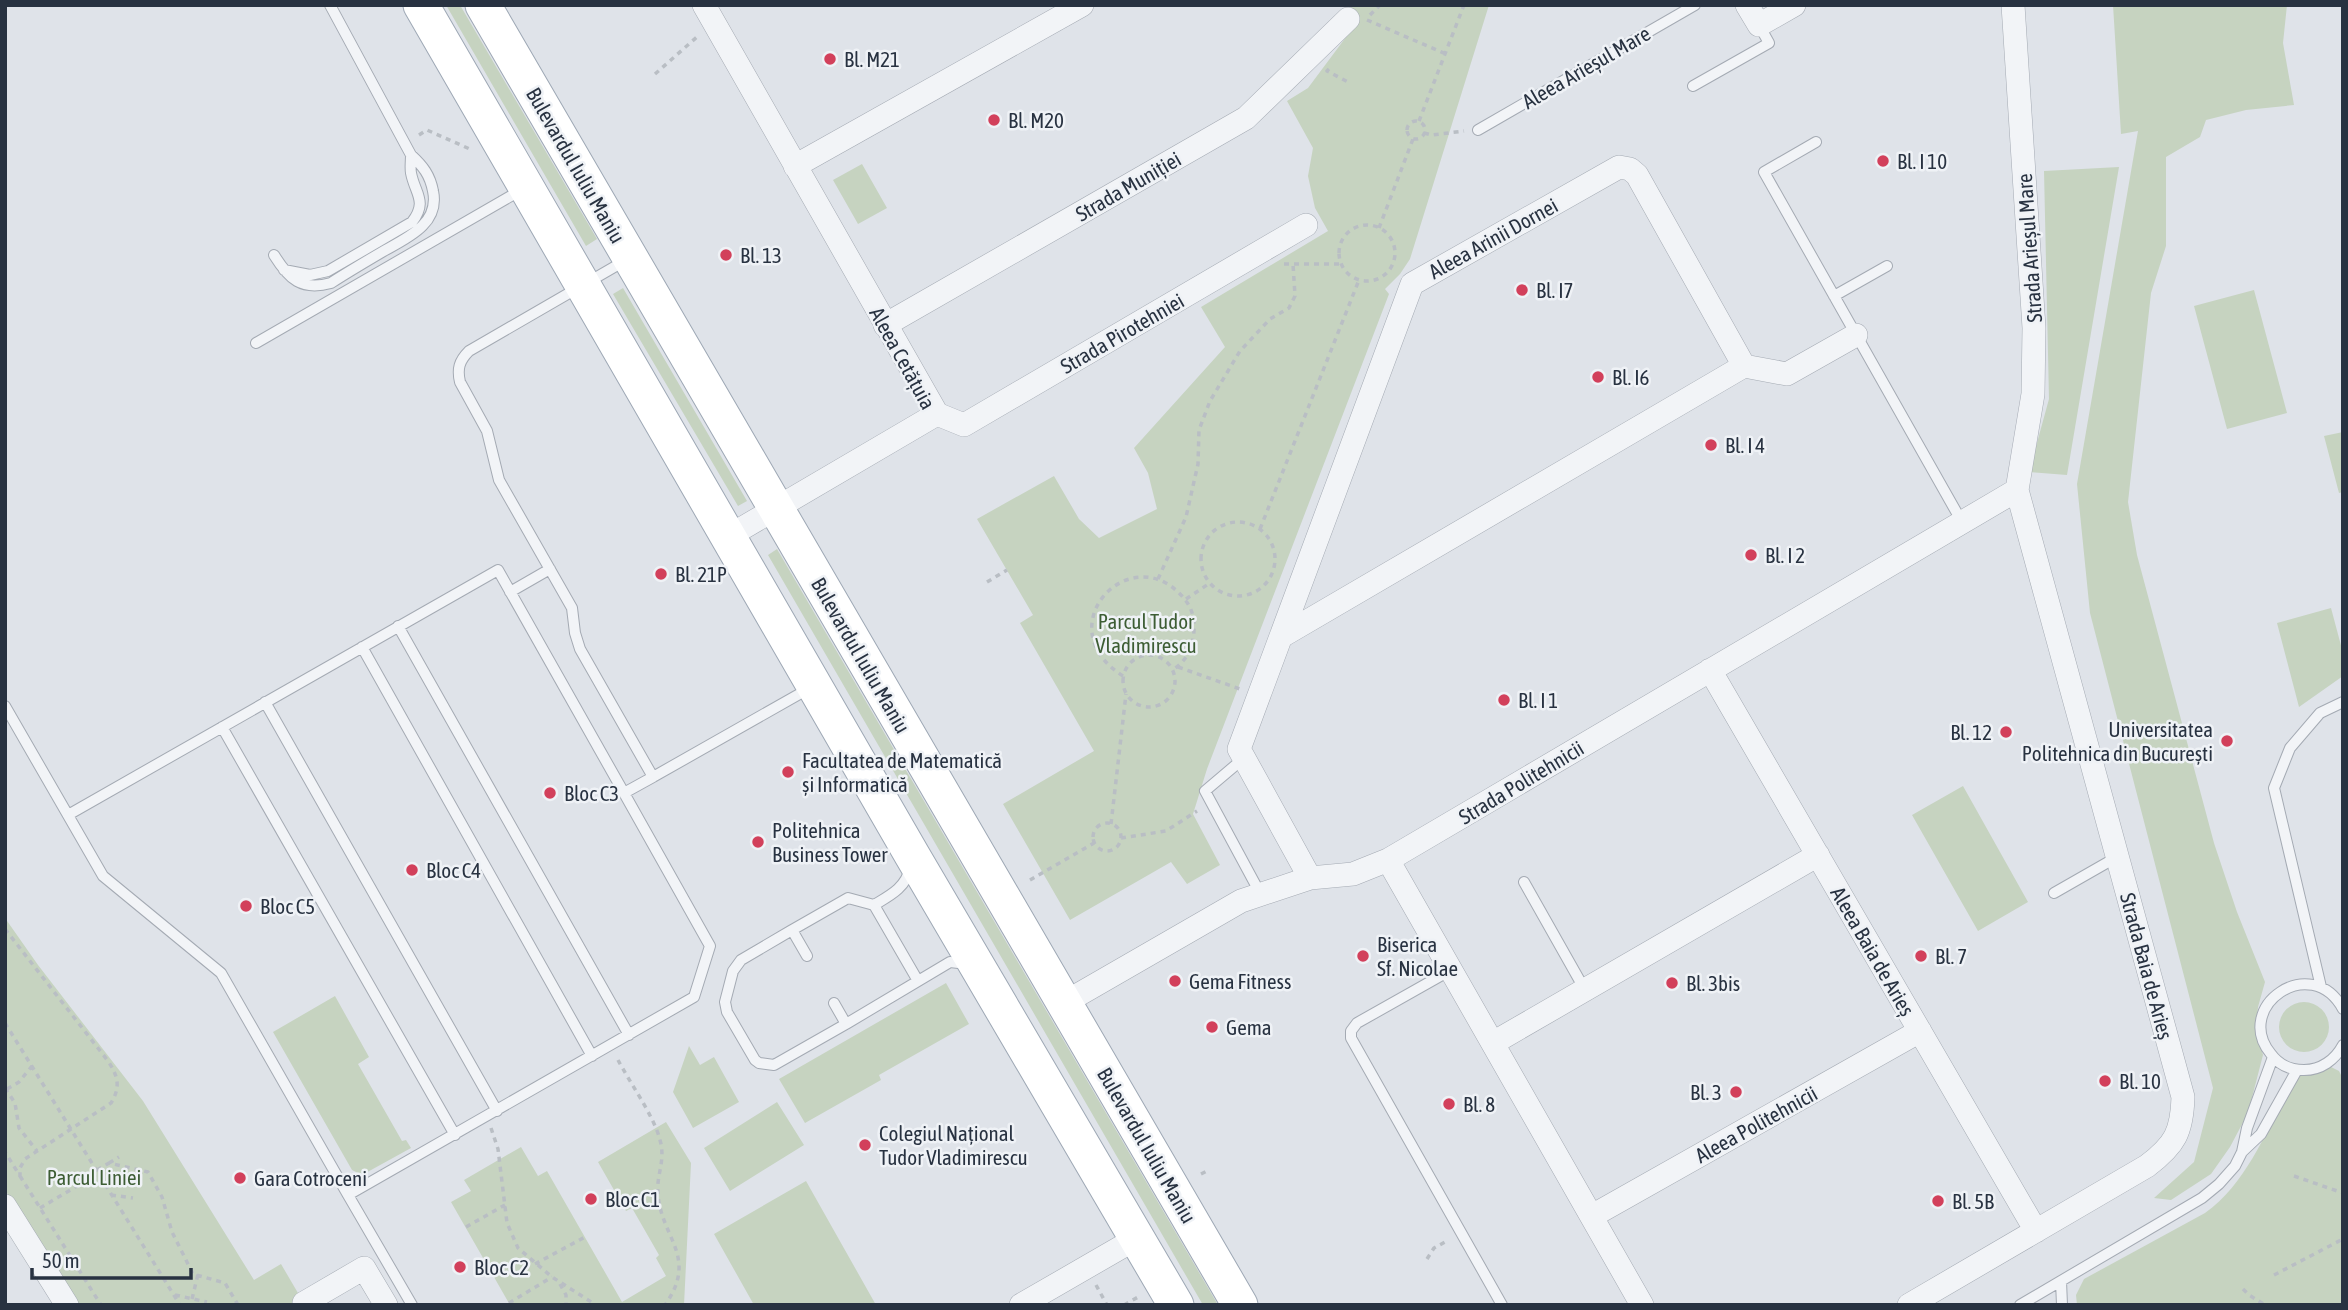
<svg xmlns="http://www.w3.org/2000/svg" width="2348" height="1310" font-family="'Asap Condensed',sans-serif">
  <rect width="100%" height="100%" fill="#dfe3e9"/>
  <path fill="#c6d3c0" d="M 446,5 L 460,5 L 597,239 L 586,246 Z
    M 1350,5 L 1489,5 L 1410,259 L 1400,274 L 1385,289 L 1389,294 L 1207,769 L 1193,814 L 1220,865 L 1187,884 L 1171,862 L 1070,920 L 1003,804 L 1094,751 L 1020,623 L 1033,615 L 977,519 L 1054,476 L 1079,519 L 1099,538 L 1157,509 L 1148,473 L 1134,448 L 1225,347 L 1201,307 L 1328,231 L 1315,208 L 1308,176 L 1313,148 L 1287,101 L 1308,88 L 1358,21 Z
    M 2113,5 L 2287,5 L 2283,43 L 2294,105 L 2246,110 L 2206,120 L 2200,137 L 2166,157 L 2166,246 L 2151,293 L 2128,502 L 2137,555 L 2214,843 L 2237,912 L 2265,982 L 2258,1007 L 2256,1029 L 2263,1055 L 2248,1113 L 2230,1147 L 2211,1174 L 2171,1200 L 2154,1198 L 2194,1162 L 2213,1088 L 2090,613 L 2077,484 L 2138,131 L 2121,134 Z
    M 862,164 L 887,208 L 858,224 L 833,180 Z
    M 2119,167 L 2067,475 L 2029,472 L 2049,399 L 2044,171 Z
    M 623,288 L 747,501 L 738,506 L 613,294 Z
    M 2254,290 L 2287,413 L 2227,429 L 2194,306 Z
    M 2343,432 L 2343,492 L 2339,493 L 2324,436 Z
    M 777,549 L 1218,1305 L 1203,1305 L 768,555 Z
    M 2331,608 L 2343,653 L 2343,676 L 2299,707 L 2277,623 Z
    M 1963,786 L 2028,902 L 1978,931 L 1912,815 Z
    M 5,918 L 38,965 L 143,1101 L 254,1280 L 281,1264 L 305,1305 L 77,1305 L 5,1190 Z
    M 946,983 L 969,1024 L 879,1075 L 881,1080 L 805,1123 L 779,1079 Z
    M 335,996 L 369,1057 L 358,1064 L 402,1141 L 406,1140 L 411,1148 L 362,1175 L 352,1170 L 273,1032 Z
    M2279 1027a25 25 0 1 1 50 0a25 25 0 1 1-50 0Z
    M 689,1046 L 700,1065 L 714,1057 L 739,1102 L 693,1128 L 673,1092 Z
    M 2331,1067 L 2339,1071 L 2343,1079 L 2343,1305 L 2077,1305 L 2076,1295 L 2084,1279 L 2205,1213 C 2250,1181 2269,1122 2297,1076 L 2321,1072 Z
    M 777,1102 L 804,1145 L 730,1191 L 704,1148 Z
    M 666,1122 L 691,1163 L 684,1305 L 510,1305 L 451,1202 L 471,1191 L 464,1180 L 521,1147 L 538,1176 L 547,1171 L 622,1302 L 666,1276 L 656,1258 L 659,1255 L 632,1208 L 626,1211 L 598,1162 Z
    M 806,1181 L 876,1305 L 754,1305 L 714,1234 Z"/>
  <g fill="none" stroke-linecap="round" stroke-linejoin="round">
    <defs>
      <path id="lane" d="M 1693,86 L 1769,43 L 1759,25
        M 1478,130 L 1695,5
        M 1816,142 L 1764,172 L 1962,522
        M 274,255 C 289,279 301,291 331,283 C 348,272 365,262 382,252 C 407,238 440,224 433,191 C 430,175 423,166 411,155 L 330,5
        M 628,259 L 469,351 C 459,361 457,369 460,382 L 487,431 L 499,480 L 572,608 L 575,633 L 580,649 L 653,777 L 810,688
        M 284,270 L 310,275 L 328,271 L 412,222 C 428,201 415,194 411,173 C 410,168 411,161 411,155
        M 1834,296 L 1887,266
        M 256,343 L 523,189
        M 510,592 L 550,569
        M 398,626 L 629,1035
        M 362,647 L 592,1056
        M 265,702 L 497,1111
        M 5,706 L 103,876 L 221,973 L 348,1195 L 694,997 L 710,946 L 624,793 L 653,777
        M 222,727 L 455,1135
        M 1244,758 L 1205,791 L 1260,893
        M 68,815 L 498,570 L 624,793
        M 1524,882 L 1585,990
        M 2054,893 L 2117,857
        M 874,905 L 918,981
        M 792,930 L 741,960 L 733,971 L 725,1002 L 727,1012 L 755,1060 L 759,1063 L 774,1065 L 846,1024
        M 807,956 L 792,930 L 848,898 L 874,905 C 889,896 906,888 910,868
        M 1451,970 L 1357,1023 L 1351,1031 L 1351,1038 L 1502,1305
        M 2321,987 L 2274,788 L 2290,748 L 2320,713 L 2343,702
        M 834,1003 L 846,1024 L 950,962 L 967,964
        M 2343,1009 C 2311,951 2232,1007 2271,1054 C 2279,1065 2291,1070 2304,1070 C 2321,1070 2335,1060 2343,1045
        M 2242,1152 L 2261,1134 L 2297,1070
        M 348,1195 L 412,1305
        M 2061,1281 L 2062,1305
        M 2020,1305 L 2202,1198 L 2219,1184 L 2235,1166 L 2242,1152 L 2247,1128 L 2273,1057"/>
      <path id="street" d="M 704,5 L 937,414
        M 1747,5 L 1759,25 L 1794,5
        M 795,166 L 1082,5
        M 885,325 L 1246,118 L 1348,19
        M 937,414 L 964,425 L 1306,225
        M 729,536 L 937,414
        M 1282,636 L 1744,366 L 1787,374 L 1856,335
        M 1710,670 L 2036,1231
        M 1388,860 L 1642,1305
        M 1310,878 L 1239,749 L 1412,284 L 1619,167 L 1630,169 L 1637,175 L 1744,366
        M 1064,1003 L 1241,901 L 1310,878 L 1353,874 L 1388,860 L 2017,490
        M 1493,1043 L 1818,855
        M 5,1206 L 67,1305
        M 1592,1216 L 1920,1031
        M 304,1303 L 364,1268 L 386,1305
        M 1021,1305 L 1137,1238
        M 1909,1305 L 2147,1166 C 2175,1145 2182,1132 2183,1097 L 2017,490 L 2033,394 L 2034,328 L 2013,5"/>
      <path id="primary" d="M 421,5 L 912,855 L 1176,1305
        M 483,5 L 1240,1305"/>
    </defs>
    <use href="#lane" stroke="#a4aab3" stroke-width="12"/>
    <use href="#street" stroke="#a4aab3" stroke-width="24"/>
    <use href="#primary" stroke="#9ea8b5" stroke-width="37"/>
    <path stroke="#b9bec4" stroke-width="3.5" stroke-dasharray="5 5" stroke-linecap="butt" d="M 1370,15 L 1380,5
      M 1367,20 L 1446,54
      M 1329,69 L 1327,71 L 1350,83
      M 655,74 L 698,36
      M1407 130a9 9 0 1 1 18 0a9 9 0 1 1-18 0Z
      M 1419,121 L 1464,5
      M 1424,133 L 1432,135 L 1464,131
      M 419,135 L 427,130 L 472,150
      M1339 253a28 28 0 1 1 56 0a28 28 0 1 1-56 0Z
      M 1379,228 L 1413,139
      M 1284,264 L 1342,264
      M1201 559a37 37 0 1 1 74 0a37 37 0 1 1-74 0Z
      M 1260,529 L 1359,280
      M 1158,579 L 1186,517 L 1198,464 L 1199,430 L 1210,401 L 1240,351 L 1270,319 L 1289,308 L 1295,296 L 1293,264
      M 987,582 L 1007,570
      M 1186,599 L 1210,583
      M1123 681a26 26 0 1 1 52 0a26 26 0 1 1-52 0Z
      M 1178,667 L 1240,689
      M 1123,676 C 1046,627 1129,539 1181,595 C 1190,604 1195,616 1194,629 C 1194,645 1187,662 1172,670
      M1093 837a14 14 0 1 1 28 0a14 14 0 1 1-28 0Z
      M 1111,824 L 1126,694
      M 1121,838 L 1166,831 L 1197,811
      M 1030,880 L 1094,843
      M 5,929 L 108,1061 C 118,1076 121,1087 111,1103 L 25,1159 L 20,1168 L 20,1176 L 5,1152
      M 5,1023 L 180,1305
      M 618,1060 C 630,1083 654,1116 660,1140 C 666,1161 656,1175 658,1194 C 661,1238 699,1257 665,1305
      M 5,1088 L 15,1103 L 19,1128 L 37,1151
      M 7,1089 L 19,1082 L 32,1066
      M 491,1128 L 498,1149 L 507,1223 L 518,1248 L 552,1277 L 596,1305
      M 109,1163 L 119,1157
      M 97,1170 L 109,1163 L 148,1172 L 162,1197 L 172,1232 L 193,1274 L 225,1283 L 238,1305
      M 1201,1174 L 1209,1170
      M 20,1176 L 101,1305
      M 2294,1176 L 2343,1193
      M 111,1195 L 133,1198
      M 40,1208 L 99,1173
      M 466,1227 L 505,1205
      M 1427,1259 L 1434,1248 L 1447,1241
      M 535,1264 L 585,1237
      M 2274,1275 L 2343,1239
      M 560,1284 L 566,1295 L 566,1305
      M 1096,1285 L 1107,1305
      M 2243,1289 L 2249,1295 L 2265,1305
      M 175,1295 L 207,1302
      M 192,1299 L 199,1270
      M 509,1303 L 552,1277
      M 1124,1305 L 1140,1296"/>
    <use href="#lane" stroke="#f2f4f7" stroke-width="10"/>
    <use href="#street" stroke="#f2f4f7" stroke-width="23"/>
    <use href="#primary" stroke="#fff" stroke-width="35"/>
  </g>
  <g fill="#d2405b" stroke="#eff2f6" stroke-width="2.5">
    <circle cx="830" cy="59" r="7"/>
    <circle cx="994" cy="120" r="7"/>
    <circle cx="1883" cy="161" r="7"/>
    <circle cx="726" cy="255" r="7"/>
    <circle cx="1522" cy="290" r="7"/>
    <circle cx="1598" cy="377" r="7"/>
    <circle cx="1711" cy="445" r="7"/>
    <circle cx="1751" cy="555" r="7"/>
    <circle cx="661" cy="574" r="7"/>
    <circle cx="1504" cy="700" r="7"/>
    <circle cx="2006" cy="732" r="7"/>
    <circle cx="2227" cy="741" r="7"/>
    <circle cx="788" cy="772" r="7"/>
    <circle cx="550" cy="793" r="7"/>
    <circle cx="758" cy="842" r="7"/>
    <circle cx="412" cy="870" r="7"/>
    <circle cx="246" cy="906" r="7"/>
    <circle cx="1363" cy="956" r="7"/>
    <circle cx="1921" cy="956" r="7"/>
    <circle cx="1175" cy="981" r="7"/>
    <circle cx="1672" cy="983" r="7"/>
    <circle cx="1212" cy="1027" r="7"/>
    <circle cx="2105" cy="1081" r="7"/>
    <circle cx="1736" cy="1092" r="7"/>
    <circle cx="1449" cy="1104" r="7"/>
    <circle cx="865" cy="1145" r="7"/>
    <circle cx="240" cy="1178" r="7"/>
    <circle cx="591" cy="1199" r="7"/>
    <circle cx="1938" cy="1201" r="7"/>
    <circle cx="460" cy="1267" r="7"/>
  </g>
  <g text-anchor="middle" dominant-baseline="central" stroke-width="5" stroke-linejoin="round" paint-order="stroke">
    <g font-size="21" fill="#283241" stroke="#eff2f6" text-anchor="start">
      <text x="844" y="59">Bl. M21</text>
      <text x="1008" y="120">Bl. M20</text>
      <text x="1897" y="161">Bl. I 10</text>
      <text x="740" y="255">Bl. 13</text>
      <text x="1536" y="290">Bl. I7</text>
      <text x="1612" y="377">Bl. I6</text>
      <text x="1725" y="445">Bl. I 4</text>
      <text x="1765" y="555">Bl. I 2</text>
      <text x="675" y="574">Bl. 21P</text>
      <text x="1518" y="700">Bl. I 1</text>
      <text x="2213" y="729" text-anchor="end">Universitatea<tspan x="2213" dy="24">Politehnica din București</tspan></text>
      <text x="1992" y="732" text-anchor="end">Bl. 12</text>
      <text x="802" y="760">Facultatea de Matematică<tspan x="802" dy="24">și Informatică</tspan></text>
      <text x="564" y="793">Bloc C3</text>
      <text x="772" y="830">Politehnica<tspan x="772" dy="24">Business Tower</tspan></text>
      <text x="426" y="870">Bloc C4</text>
      <text x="260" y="906">Bloc C5</text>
      <text x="1377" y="944">Biserica<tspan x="1377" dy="24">Sf. Nicolae</tspan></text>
      <text x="1935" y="956">Bl. 7</text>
      <text x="1189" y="981">Gema Fitness</text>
      <text x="1686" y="983">Bl. 3bis</text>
      <text x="1226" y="1027">Gema</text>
      <text x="2119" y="1081">Bl. 10</text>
      <text x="1722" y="1092" text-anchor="end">Bl. 3</text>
      <text x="1463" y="1104">Bl. 8</text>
      <text x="879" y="1133">Colegiul Național<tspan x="879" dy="24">Tudor Vladimirescu</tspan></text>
      <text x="254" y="1178">Gara Cotroceni</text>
      <text x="605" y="1199">Bloc C1</text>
      <text x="1952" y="1201">Bl. 5B</text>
      <text x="474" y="1267">Bloc C2</text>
    </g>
    <g font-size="21" fill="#283241" stroke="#eff2f6">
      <text transform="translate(1586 67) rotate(-30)">Aleea Arieșul Mare</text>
      <text transform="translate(576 165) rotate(60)">Bulevardul Iuliu Maniu</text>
      <text transform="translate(1128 186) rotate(-30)">Strada Muniției</text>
      <text transform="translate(1493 238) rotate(-29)">Aleea Arinii Dornei</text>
      <text transform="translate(2029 248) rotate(-94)">Strada Arieșul Mare</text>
      <text transform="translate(1122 333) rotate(-30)">Strada Pirotehniei</text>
      <text transform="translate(903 358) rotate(61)">Aleea Cetățuia</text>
      <text transform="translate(861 655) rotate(60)">Bulevardul Iuliu Maniu</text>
      <text transform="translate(1521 782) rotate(-31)">Strada Politehnicii</text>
      <text transform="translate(1873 951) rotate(60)">Aleea Baia de Arieș</text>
      <text transform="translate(2147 966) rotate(75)">Strada Baia de Arieș</text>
      <text transform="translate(1756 1124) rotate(-29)">Aleea Politehnicii</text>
      <text transform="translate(1147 1145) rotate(60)">Bulevardul Iuliu Maniu</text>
    </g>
    <g font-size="21" fill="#3d5d34" stroke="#eff2f6">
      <text x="1146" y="621">Parcul Tudor<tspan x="1146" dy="24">Vladimirescu</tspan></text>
      <text x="94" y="1177">Parcul Liniei</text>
    </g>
  </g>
  <rect width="2348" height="1310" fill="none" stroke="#283241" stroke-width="14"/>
  <path d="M32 1268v10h159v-10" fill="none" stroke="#283241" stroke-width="3.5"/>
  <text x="42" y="1268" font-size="21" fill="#283241" stroke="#eff2f6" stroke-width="5" paint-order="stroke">50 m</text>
</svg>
